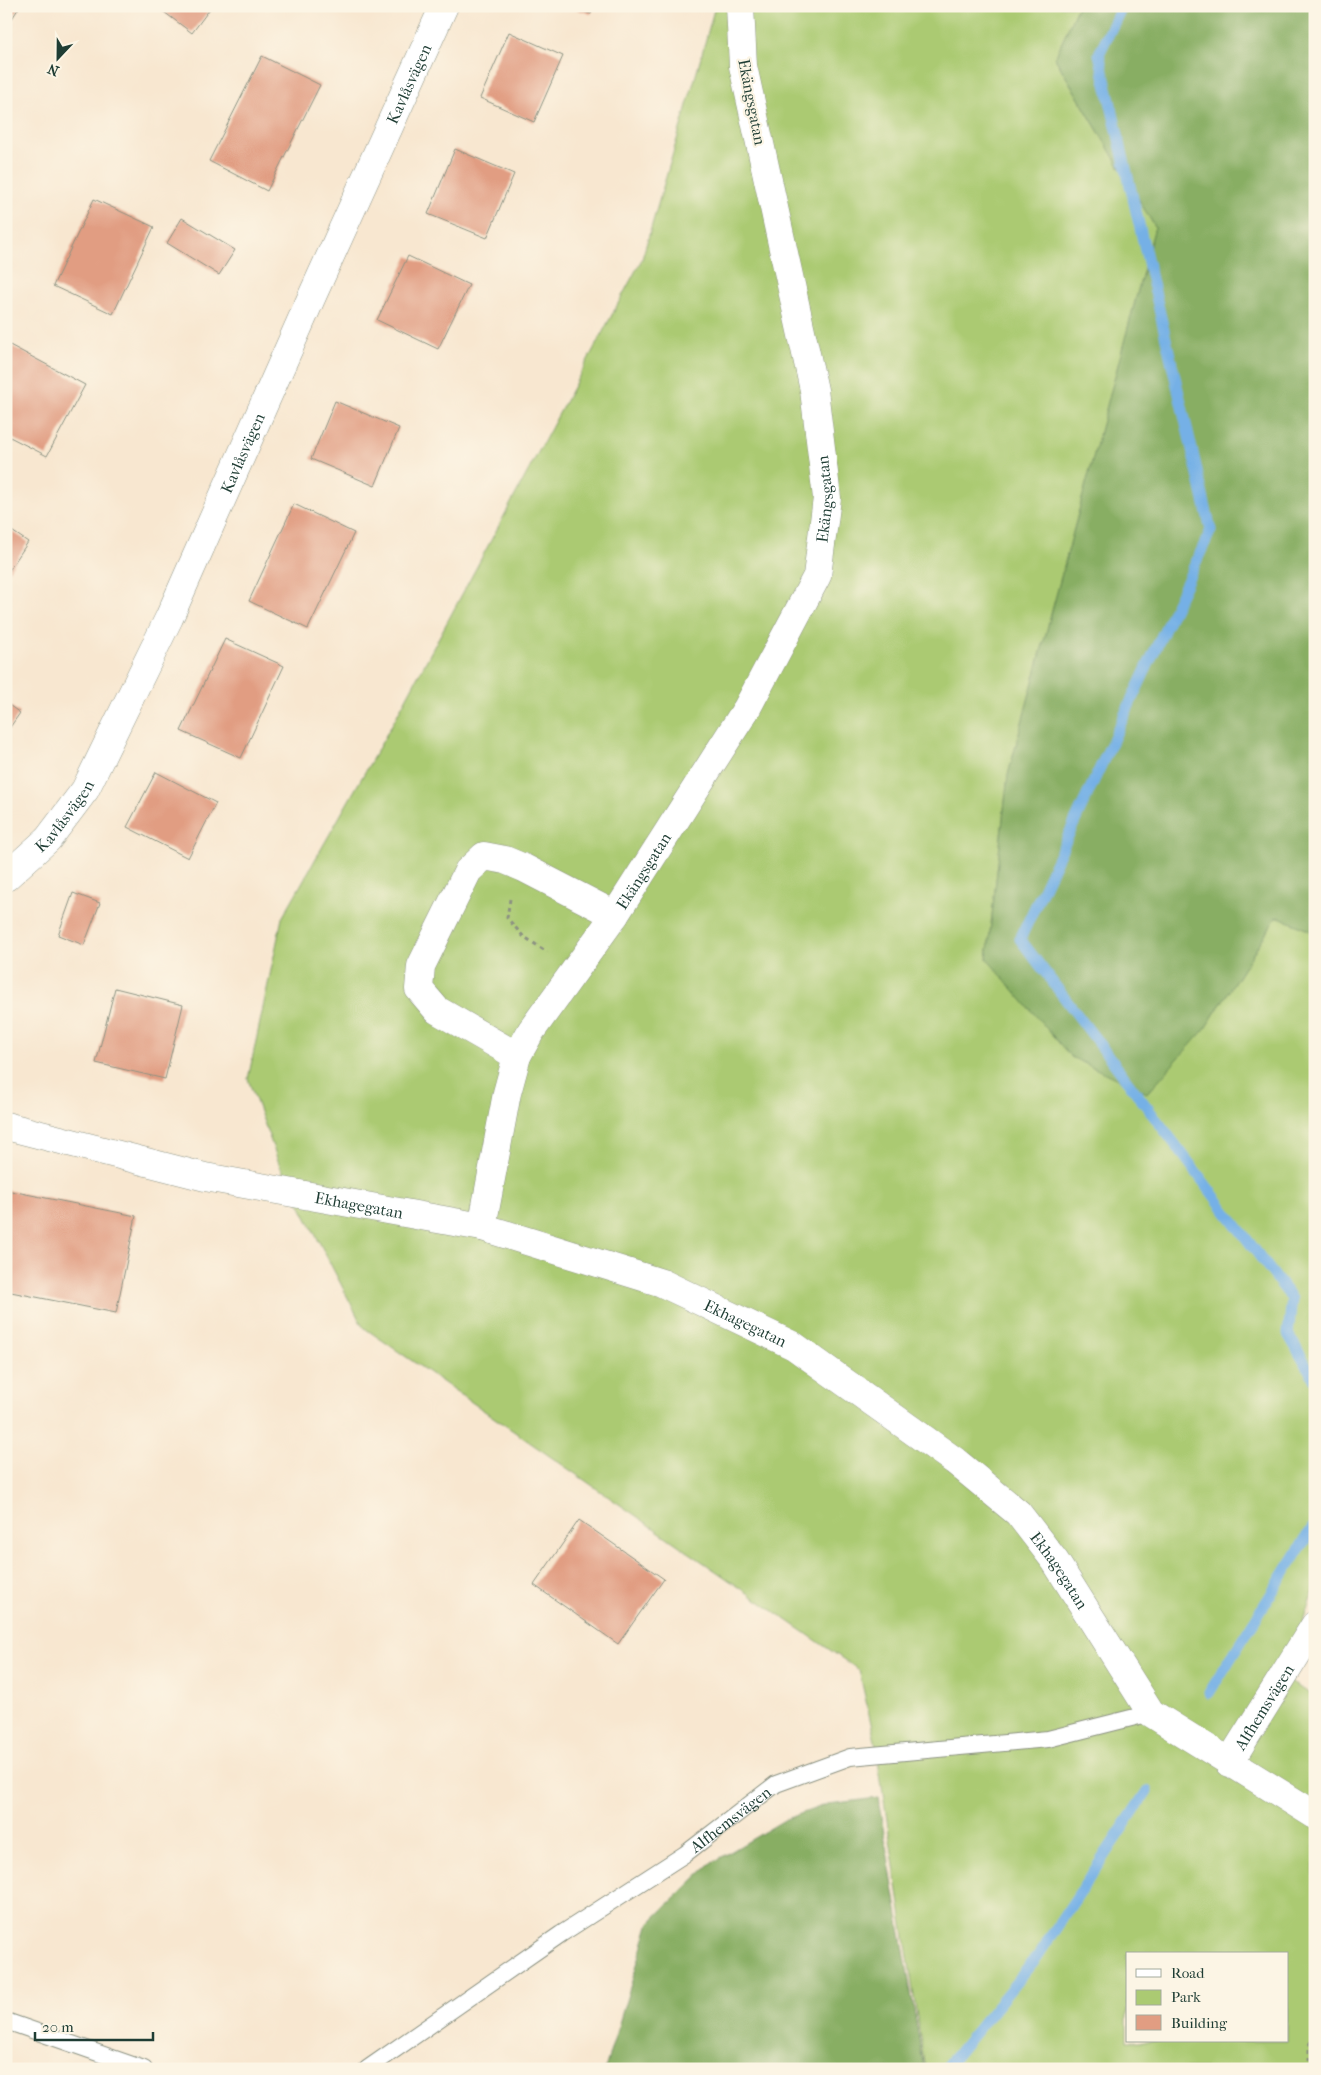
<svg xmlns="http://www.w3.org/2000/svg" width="1321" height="2075" font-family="'IM FELL French Canon',serif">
  <rect width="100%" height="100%" fill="#fcf5e5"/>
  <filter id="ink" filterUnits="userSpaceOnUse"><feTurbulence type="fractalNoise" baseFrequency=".02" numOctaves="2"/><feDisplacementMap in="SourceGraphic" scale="10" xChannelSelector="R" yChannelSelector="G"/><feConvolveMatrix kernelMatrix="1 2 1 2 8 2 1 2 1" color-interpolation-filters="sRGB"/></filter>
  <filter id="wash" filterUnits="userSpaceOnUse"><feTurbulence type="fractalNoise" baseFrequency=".0096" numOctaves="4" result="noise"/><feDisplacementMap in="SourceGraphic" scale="20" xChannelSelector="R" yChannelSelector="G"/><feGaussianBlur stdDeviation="1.12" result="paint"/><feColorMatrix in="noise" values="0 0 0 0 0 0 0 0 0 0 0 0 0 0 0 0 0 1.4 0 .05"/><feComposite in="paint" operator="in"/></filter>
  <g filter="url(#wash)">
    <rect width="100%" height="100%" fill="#f8e7d0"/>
    <path fill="#abca72" stroke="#658453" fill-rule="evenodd" d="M 715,6 L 1078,6 L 1055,58 L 1155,227 L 1008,775 L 987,959 L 1204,1030 L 1277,916 L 1315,933 L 1315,1586 L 1284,1679 L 1315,1696 L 1315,2069 L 925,2069 L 875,1741 L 859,1670 L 363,1327 L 280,1166 L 248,1079 L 282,918 L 394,721 L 642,259 L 700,61 ZM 1127,1954 L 1287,1954 L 1287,2041 L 1127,2041 Z"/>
    <path fill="#88ae64" stroke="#54764c" d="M 1078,6 L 1315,6 L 1315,933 L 1277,916 L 1204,1030 L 1147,1093 L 1071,1057 L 987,959 L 1008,775 L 1155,227 L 1055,58 Z
      M 878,1798 L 924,2069 L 605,2069 L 650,1922 L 710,1864 L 786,1819 L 828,1804 Z"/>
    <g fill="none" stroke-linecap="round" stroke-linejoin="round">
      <path stroke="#74b0e6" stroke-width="11" d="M 1122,6 L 1099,54 L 1211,530 L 1020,939 L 1292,1299 L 1288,1334 L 1315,1380
        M 1209,1693 L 1315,1524
        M 945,2069 L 1037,1957 L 1147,1791"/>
    </g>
    <g id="blocks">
      <path fill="#e19d82" d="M 6,6 L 20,6 L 6,28 Z
        M 156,6 L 212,6 L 192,33 Z
        M 567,6 L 594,6 L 591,14 Z
        M 509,32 L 563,56 L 534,122 L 480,98 Z
        M 262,56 L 320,85 L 267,191 L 209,161 Z
        M 455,149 L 514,174 L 487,238 L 428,214 Z
        M 94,199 L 154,227 L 113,314 L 53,286 Z
        M 182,218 L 235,250 L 219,275 L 167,243 Z
        M 408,256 L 469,285 L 438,349 L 377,320 Z
        M 6,343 L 85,385 L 47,456 L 6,435 Z
        M 335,401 L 399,428 L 375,486 L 311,459 Z
        M 294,504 L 354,533 L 308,629 L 249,601 Z
        M 6,527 L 28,542 L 6,575 Z
        M 225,639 L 284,666 L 241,758 L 181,731 Z
        M 6,703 L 20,713 L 6,733 Z
        M 156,772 L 216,803 L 188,858 L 127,827 Z
        M 73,893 L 100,903 L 84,945 L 58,935 Z
        M 115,988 L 183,1005 L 165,1079 L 96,1063 Z
        M 6,1190 L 136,1216 L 116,1313 L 6,1291 Z
        M 579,1520 L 664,1579 L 618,1644 L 534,1585 Z"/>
    </g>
  </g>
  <g filter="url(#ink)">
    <use href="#blocks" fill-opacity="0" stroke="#8c9282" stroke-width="1"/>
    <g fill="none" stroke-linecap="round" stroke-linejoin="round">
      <defs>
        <g id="lane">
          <path d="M 6,2021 L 144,2069"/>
          <path id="s1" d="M 367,2069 L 561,1934 L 685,1854 L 776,1784 L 850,1757 L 1048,1739 L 1151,1713"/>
        </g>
        <g id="street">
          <path id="s2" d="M 6,877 L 48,839 L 85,790 L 169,618 L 313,294 L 444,6"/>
          <path d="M 517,1056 L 437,1010 L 419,989 L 421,966 L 468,871 L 484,856 L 505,860 L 524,868 L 615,915"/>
          <path id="s3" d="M 6,1126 L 205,1177 L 482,1227 L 662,1283 L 794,1346 L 955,1461 L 1018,1513 L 1055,1561 L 1151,1713 L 1315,1815"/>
          <path id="s4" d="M 482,1227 L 507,1093 L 517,1056 L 531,1031 L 615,915 L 747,708 L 817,576 L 827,498 L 814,390 L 743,66 L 740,6"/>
          <path id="s5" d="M 1229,1763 L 1315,1625"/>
        </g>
      </defs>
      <use href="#lane" stroke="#8c9282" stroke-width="18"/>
      <use href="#street" stroke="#8c9282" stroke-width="29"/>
      <path stroke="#8c9282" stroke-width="3" stroke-dasharray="4 4" stroke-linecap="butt" d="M 510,899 L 507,918 L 523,936 L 547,952
        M 1309,2069 L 1309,2045 L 1315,2034"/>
      <use href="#lane" stroke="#fff" stroke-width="16"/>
      <use href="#street" stroke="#fff" stroke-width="28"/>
    </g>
  </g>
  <g text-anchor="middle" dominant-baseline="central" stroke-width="4.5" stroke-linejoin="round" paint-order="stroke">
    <g font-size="16" fill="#1f3d34" stroke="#fcf5e5">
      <text stroke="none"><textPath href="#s2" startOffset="895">Kavlåsvägen</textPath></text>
      <text transform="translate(752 102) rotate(79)">Ekängsgatan</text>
      <text stroke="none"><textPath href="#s2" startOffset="490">Kavlåsvägen</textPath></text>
      <text stroke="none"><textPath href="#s4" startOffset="819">Ekängsgatan</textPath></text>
      <text stroke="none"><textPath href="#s2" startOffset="85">Kavlåsvägen</textPath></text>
      <text stroke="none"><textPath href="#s4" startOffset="399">Ekängsgatan</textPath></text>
      <text stroke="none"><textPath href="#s3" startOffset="362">Ekhagegatan</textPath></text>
      <text stroke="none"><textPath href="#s3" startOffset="768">Ekhagegatan</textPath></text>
      <text stroke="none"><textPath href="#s3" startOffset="1172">Ekhagegatan</textPath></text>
      <text stroke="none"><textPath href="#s5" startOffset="66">Alfhemsvägen</textPath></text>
      <text stroke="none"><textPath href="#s1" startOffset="441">Alfhemsvägen</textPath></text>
    </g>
  </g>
  <rect width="1321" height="2075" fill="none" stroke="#fcf5e5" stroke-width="25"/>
  <rect x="1126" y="1952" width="162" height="90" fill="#fcf5e5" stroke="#a4ab9e"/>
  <rect x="1136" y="1969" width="25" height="8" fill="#ffffff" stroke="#a4ab9e"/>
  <text x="1171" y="1978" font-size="15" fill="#1f3d34">Road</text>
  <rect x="1136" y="1990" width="25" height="15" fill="#abca72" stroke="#a4ab9e"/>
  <text x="1171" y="2002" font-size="15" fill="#1f3d34">Park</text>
  <rect x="1136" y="2015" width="25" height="15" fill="#e19d82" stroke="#a4ab9e"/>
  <text x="1171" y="2028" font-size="15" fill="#1f3d34">Building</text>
  <g transform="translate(58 58) rotate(202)" stroke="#fcf5e5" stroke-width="4" paint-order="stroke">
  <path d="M0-4L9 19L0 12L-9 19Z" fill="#1f3d34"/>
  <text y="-8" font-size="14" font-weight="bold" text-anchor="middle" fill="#1f3d34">N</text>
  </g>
  <path d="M35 2032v8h118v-8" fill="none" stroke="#1f3d34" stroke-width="2.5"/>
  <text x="42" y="2032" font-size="15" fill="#1f3d34" stroke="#fcf5e5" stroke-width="4" paint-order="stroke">20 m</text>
</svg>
